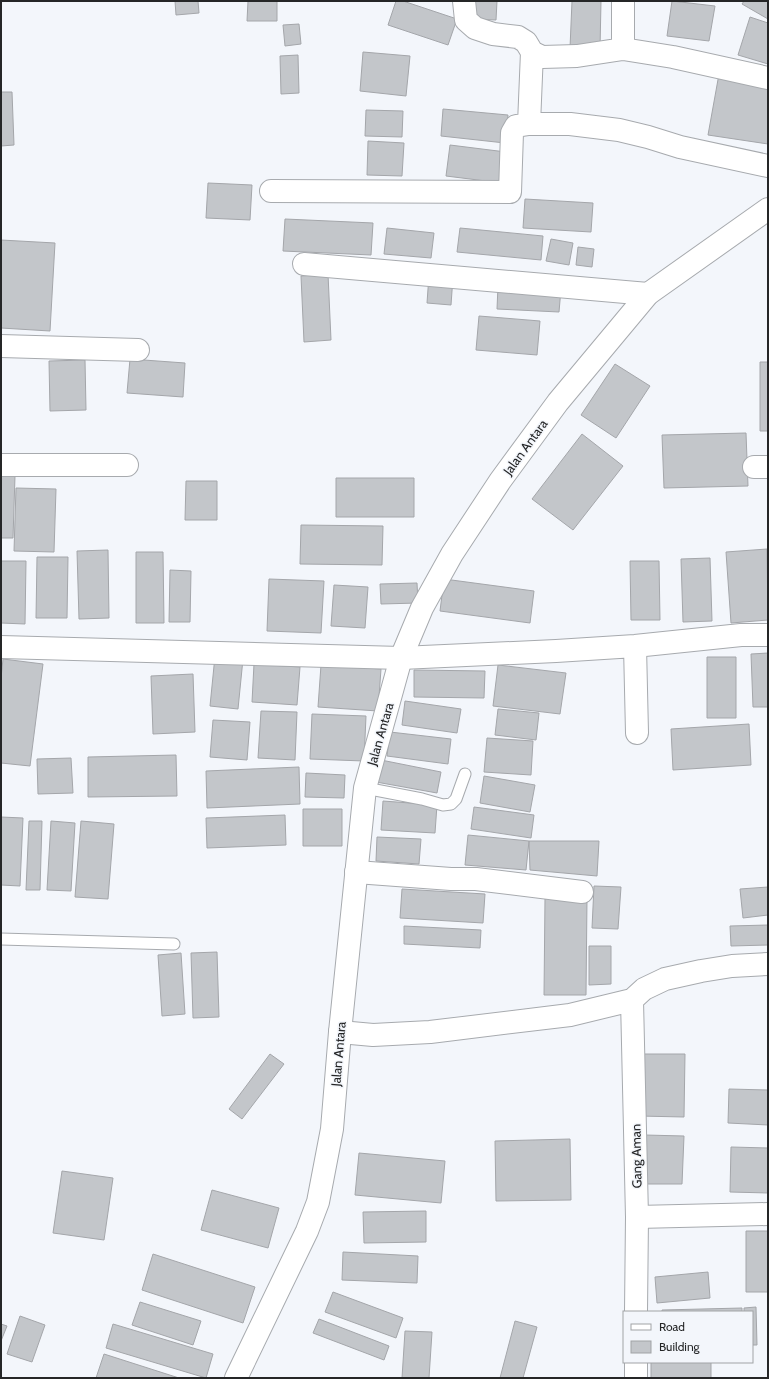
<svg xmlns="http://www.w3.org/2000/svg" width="769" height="1379" font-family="Cabin,sans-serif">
  <rect width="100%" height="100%" fill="#f3f6fb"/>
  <path fill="#c3c6ca" stroke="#a4a6aa" d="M 175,1 L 198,1 L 199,13 L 176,15 Z
    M 248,1 L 277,1 L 277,21 L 247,21 Z
    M 396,1 L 403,1 L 457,19 L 448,45 L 388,25 Z
    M 472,1 L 497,1 L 496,20 L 471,19 Z
    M 572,1 L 601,1 L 600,49 L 570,48 Z
    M 672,1 L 715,6 L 709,41 L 667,36 Z
    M 744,1 L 768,1 L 768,19 L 742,4 Z
    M 750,17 L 768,23 L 768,64 L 738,55 Z
    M 299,24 L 301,44 L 285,46 L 283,25 Z
    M 363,52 L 410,56 L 406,96 L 360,91 Z
    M 298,55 L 299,93 L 281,94 L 280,56 Z
    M 719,74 L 768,82 L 768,144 L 708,135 Z
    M 1,92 L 12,92 L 14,145 L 1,146 Z
    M 443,109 L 508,115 L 505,143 L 441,136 Z
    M 366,110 L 403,111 L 402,137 L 365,136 Z
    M 368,141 L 404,143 L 402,176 L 367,175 Z
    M 450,145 L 506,152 L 502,183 L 446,176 Z
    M 208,183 L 252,185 L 250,220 L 206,218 Z
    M 525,199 L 593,203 L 591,232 L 523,228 Z
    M 285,219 L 373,223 L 371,255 L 283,251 Z
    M 387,228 L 434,233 L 431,258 L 384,254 Z
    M 460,228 L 543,236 L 541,260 L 457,252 Z
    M 551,239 L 573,243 L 569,265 L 546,261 Z
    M 1,240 L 55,243 L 50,331 L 1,328 Z
    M 578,247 L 594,249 L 592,267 L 576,265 Z
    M 328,274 L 331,340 L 304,342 L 301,276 Z
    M 429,275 L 453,277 L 451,305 L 427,303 Z
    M 498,286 L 561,289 L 559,312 L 497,309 Z
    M 479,316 L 540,321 L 537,355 L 476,350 Z
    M 130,359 L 185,363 L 183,397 L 127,393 Z
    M 85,360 L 86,410 L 50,411 L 49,361 Z
    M 760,362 L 768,362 L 768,431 L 760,431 Z
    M 615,364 L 650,386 L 616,438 L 581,415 Z
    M 746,433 L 748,486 L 664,488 L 662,435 Z
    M 582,434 L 623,466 L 573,530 L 532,499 Z
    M 1,476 L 15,476 L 13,538 L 1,538 Z
    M 336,478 L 414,478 L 414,517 L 336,517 Z
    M 186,481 L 217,481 L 217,520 L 185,520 Z
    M 16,488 L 56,489 L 54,552 L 14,551 Z
    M 301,525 L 383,526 L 382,565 L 300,564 Z
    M 767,549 L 768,620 L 731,623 L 726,552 Z
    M 108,550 L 109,618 L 79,619 L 77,551 Z
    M 136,552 L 163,552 L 164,623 L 136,623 Z
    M 37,557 L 68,557 L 67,618 L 36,618 Z
    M 710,558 L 712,621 L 683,622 L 681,559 Z
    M 1,561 L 26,561 L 25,624 L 1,623 Z
    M 630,561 L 659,561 L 660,620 L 631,620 Z
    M 170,570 L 191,571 L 190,622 L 169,622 Z
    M 269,579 L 324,581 L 321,633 L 267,631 Z
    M 444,579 L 534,591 L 530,623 L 440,611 Z
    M 417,583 L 418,603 L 381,604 L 380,584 Z
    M 334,585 L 368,587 L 365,628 L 331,626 Z
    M 768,653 L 768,707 L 753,707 L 751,654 Z
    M 215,656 L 243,659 L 238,709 L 210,706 Z
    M 707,657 L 736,657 L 736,718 L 707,718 Z
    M 3,659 L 43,664 L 30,766 L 1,763 L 1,678 Z
    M 254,664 L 300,667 L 297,705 L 252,702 Z
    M 321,665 L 381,669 L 378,711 L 318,707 Z
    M 498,665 L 566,673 L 560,714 L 493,706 Z
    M 414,670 L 485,671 L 484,698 L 414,697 Z
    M 193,674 L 195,732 L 153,734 L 151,676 Z
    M 405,701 L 461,709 L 457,733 L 402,725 Z
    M 498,709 L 539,713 L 536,740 L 495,735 Z
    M 261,711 L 297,712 L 295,760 L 258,758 Z
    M 312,714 L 366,716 L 364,761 L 310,759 Z
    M 213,720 L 250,722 L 247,760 L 210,757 Z
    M 749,724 L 751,765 L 673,770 L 671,729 Z
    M 390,732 L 451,739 L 448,764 L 387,756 Z
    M 487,738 L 533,741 L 531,775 L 484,772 Z
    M 176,755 L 177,796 L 88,797 L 88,757 Z
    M 71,758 L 73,793 L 38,794 L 37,759 Z
    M 381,760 L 441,772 L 437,793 L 376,782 Z
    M 299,767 L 300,804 L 207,808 L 206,771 Z
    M 306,773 L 345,775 L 344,798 L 305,797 Z
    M 484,776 L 535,785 L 530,812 L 480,803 Z
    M 383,801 L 437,805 L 435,833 L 381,830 Z
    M 474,807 L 534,815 L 531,838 L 471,829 Z
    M 303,809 L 342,809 L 342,846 L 303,846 Z
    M 285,815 L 286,845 L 207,848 L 206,818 Z
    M 1,817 L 23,818 L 20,886 L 1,885 Z
    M 29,821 L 42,821 L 40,890 L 26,890 Z
    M 51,821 L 75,823 L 71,891 L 47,890 Z
    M 81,821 L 114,824 L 108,899 L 75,897 Z
    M 468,835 L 529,841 L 526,870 L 465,865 Z
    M 377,837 L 421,839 L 419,864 L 376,861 Z
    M 529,841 L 599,841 L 597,876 L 530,870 Z
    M 594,886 L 621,887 L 618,929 L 592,928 Z
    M 768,887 L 768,915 L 743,918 L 740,889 Z
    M 402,889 L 485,894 L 483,923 L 400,918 Z
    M 545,898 L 587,898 L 586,995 L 544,995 Z
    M 768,925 L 768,945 L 731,946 L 730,926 Z
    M 404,926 L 481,930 L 480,948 L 404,944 Z
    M 589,946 L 611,946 L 611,984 L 589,985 Z
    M 217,952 L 219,1017 L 193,1018 L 191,953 Z
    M 181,953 L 185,1014 L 162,1016 L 158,955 Z
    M 270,1054 L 284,1064 L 242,1119 L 229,1109 Z
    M 640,1054 L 685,1054 L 684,1117 L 639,1116 Z
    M 729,1089 L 768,1090 L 768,1125 L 728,1123 Z
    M 645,1135 L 684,1136 L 682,1184 L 644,1184 Z
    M 570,1139 L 571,1200 L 496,1201 L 495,1141 Z
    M 731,1147 L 768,1148 L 768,1193 L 730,1192 Z
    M 359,1153 L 445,1161 L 441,1203 L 355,1195 Z
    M 62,1171 L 113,1178 L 104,1240 L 53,1233 Z
    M 212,1190 L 279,1208 L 268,1248 L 201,1230 Z
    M 426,1211 L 426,1242 L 364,1243 L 363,1212 Z
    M 746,1231 L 768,1231 L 768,1292 L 746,1292 Z
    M 343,1252 L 418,1256 L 417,1283 L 342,1280 Z
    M 153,1254 L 255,1287 L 243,1323 L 142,1290 Z
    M 708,1272 L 710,1298 L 657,1303 L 655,1277 Z
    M 333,1292 L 403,1318 L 396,1338 L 325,1312 Z
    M 140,1302 L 201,1321 L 193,1345 L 132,1325 Z
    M 756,1307 L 757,1345 L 752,1345 L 752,1312 L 744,1312 L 744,1308 Z
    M 742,1308 L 742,1312 L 662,1312 L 662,1310 Z
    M 20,1316 L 45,1325 L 32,1362 L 7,1354 Z
    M 319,1319 L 389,1346 L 384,1360 L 313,1333 Z
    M 515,1321 L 537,1327 L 523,1378 L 500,1378 Z
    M 1,1324 L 7,1326 L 1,1341 Z
    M 113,1324 L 213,1354 L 206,1378 L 106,1348 Z
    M 405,1331 L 432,1332 L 429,1378 L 402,1378 Z
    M 104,1354 L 179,1378 L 96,1378 Z
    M 651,1362 L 711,1362 L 711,1378 L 651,1378 Z"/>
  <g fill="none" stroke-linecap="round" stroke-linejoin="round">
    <defs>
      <path id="lane" d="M 365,788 L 422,799 L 443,805 L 451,804 L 456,799 L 465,774
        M 1,939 L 174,944"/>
      <path id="street" d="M 464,1 L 466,20 L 475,28 L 493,34 L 518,37 L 526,42 L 532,52 L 542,57 L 577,56 L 623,49
        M 623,1 L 623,49 L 673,57 L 768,78
        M 532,52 L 529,124 L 570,124 L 619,130 L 648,137 L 680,147 L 768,166
        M 271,191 L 510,192 L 512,133 L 516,126 L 529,124
        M 304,264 L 648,294
        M 1,346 L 138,350
        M 1,465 L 127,465
        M 754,467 L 768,467
        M 635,646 L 637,733
        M 1,647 L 401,658 L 556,651 L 635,646 L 741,635 L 768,635
        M 356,872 L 451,879 L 476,879 L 582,892
        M 632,1000 L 637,1217 L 636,1312
        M 340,1032 L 373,1035 L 430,1032 L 570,1015 L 632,1000 L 644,989 L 665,979 L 701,971 L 732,966 L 768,964
        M 637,1217 L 768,1214
        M 636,1378 L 636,1362"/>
      <path id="secondary" d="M 236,1378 L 307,1231 L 318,1202 L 332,1129 L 340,1032 L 365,788 L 401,658 L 422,608 L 452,554 L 500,481 L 558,402 L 648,294 L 768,209"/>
    </defs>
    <use href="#lane" stroke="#a7aaae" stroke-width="13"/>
    <use href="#street" stroke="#a7aaae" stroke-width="24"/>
    <use href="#secondary" stroke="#a7aaae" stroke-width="24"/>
    <use href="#lane" stroke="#fff" stroke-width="11"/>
    <use href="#street" stroke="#fff" stroke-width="22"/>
    <use href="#secondary" stroke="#fff" stroke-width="22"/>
  </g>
  <g text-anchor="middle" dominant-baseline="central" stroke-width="3" stroke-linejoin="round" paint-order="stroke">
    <g font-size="13" fill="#252627" stroke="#f3f6fb">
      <text transform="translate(525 447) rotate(-54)">Jalan Antara</text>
      <text transform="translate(380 734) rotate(-74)">Jalan Antara</text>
      <text transform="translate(338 1054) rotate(-85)">Jalan Antara</text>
      <text transform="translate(636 1156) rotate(-91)">Gang Aman</text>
    </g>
  </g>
  <rect width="769" height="1379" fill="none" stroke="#252627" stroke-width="4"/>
  <rect x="623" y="1311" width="130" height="52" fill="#f3f6fb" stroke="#a1a3a6"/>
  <rect x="631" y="1324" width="20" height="6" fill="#ffffff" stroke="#a1a3a6"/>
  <text x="659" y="1331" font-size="12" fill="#252627">Road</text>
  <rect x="631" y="1341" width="20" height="12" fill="#c3c6ca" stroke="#a1a3a6"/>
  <text x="659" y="1351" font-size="12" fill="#252627">Building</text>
</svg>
